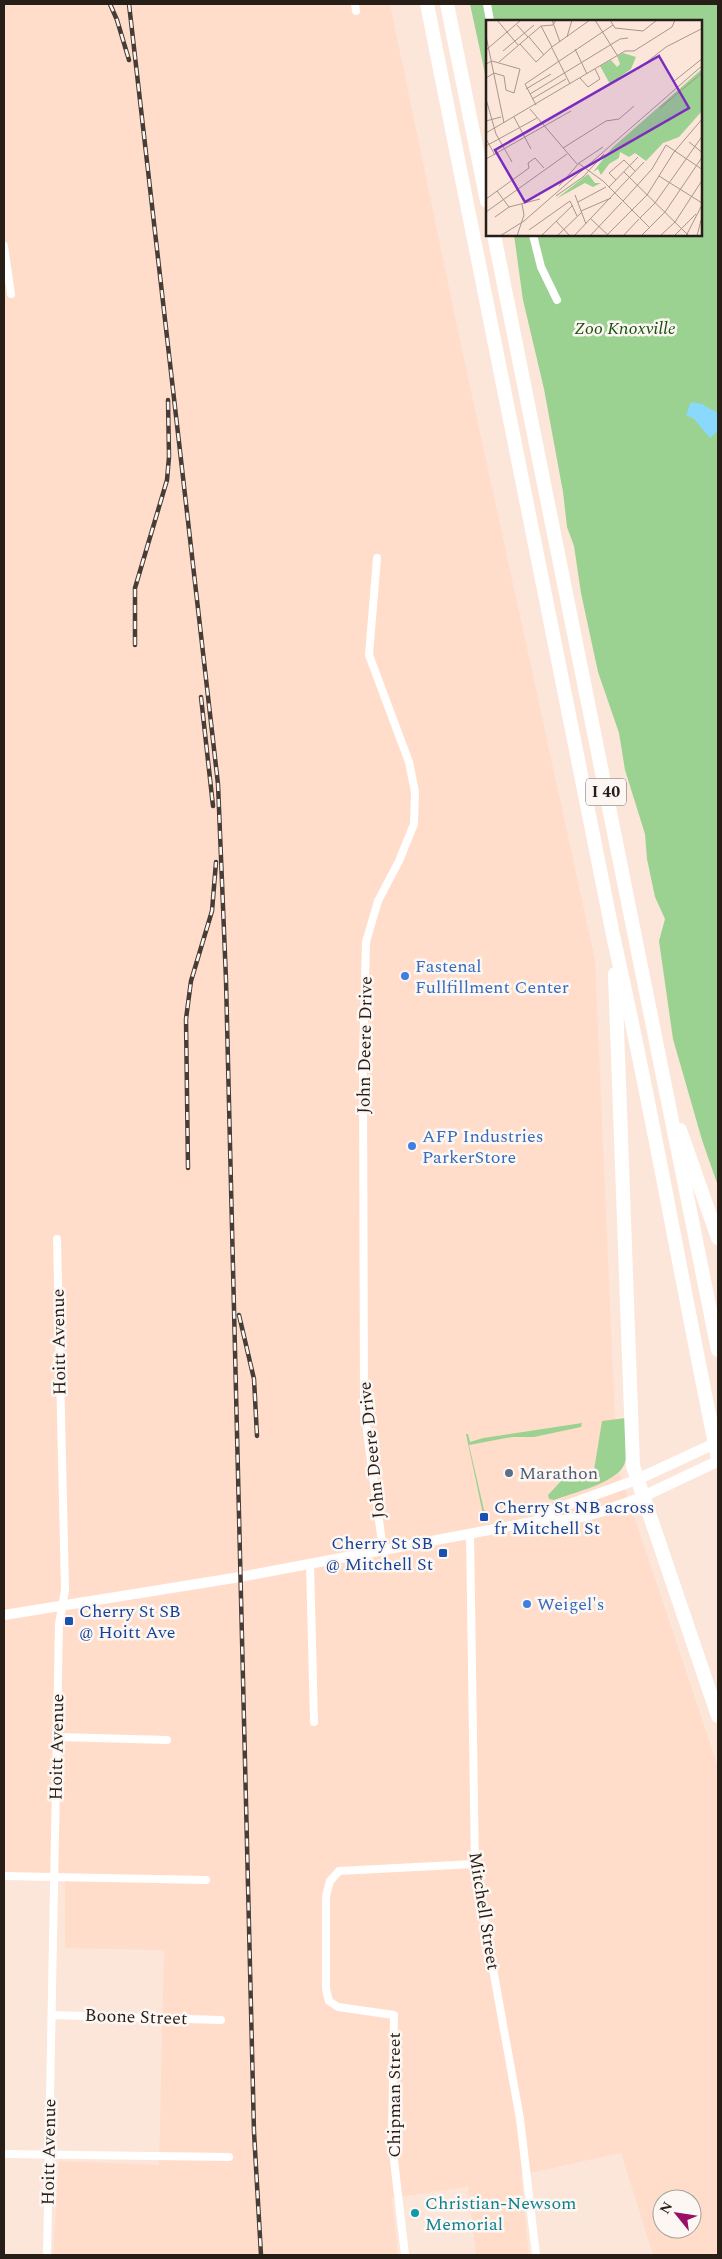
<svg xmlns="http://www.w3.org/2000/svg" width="722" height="2259" font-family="Spectral,serif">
  <rect width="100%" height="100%" fill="#fce6da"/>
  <path fill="#ffddca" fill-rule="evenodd" d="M 4,4 L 390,4 L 460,341 L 595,960 L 617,1465 L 718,1767 L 718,2255 L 653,2255 L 621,2153 L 521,2175 L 529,2255 L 476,2255 L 468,2187 L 392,2198 L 398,2255 L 53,2255 L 59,2161 L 159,2165 L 164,1950 L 65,1948 L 65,1874 L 4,1873 ZM 662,2199 L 692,2199 L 692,2229 L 662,2229 Z"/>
  <path fill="#9bd291" d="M 470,4 L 718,4 L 718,1186 L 702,1140 L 673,1039 L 659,941 L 665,919 L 655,897 L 647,859 L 645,834 L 625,770 L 619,733 L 598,672 L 581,593 L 574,546 L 567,527 L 563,492 L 544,389 L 523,300 L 514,235 L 701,235 L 701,21 L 487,21 L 487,83 Z
    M 626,1418 C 626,1432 630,1451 624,1465 C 616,1483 572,1493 554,1500 L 549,1499 L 548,1495 L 561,1481 L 565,1480 L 565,1475 L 594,1470 L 602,1421 Z
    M 582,1423 L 581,1427 L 534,1437 L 512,1437 L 469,1445 L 484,1510 L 488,1513 L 487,1518 L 484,1519 L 466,1434 L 468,1434 L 470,1442 L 483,1438 Z"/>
  <path fill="#8ad8fc" d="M 691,402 L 702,404 L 718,413 L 718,431 L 710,438 L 694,419 L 686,415 Z"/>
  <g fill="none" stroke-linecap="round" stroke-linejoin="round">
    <path stroke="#fff" stroke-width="8" d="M 355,4 L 356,11
      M 487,4 L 490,21
      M 533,235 L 541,267 L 557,300
      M 4,246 L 11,294
      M 377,558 L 369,655 L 409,762 L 415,792 L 414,824 L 399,861 L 378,901 L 366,942 L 363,1061 L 364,1409 L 383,1550
      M 470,1534 L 475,1869 L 520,2119 L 536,2255
      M 310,1564 L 314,1722
      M 58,1737 L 167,1740
      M 4,1876 L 206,1880
      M 52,2015 L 221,2020
      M 4,2154 L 229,2157
      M 47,2255 L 59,1624 L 65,1590 L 57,1239
      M 405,2255 L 392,2143 L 394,2015 L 338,2007 L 329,2001 L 326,1989 L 326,1896 L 330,1881 L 339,1871 L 474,1864"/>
    <path stroke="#fff" stroke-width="10" d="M 537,1520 L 556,1509 L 636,1480
      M 4,1615 L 240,1577 L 537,1521 C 574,1523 608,1510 642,1497"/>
    <path stroke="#fff" stroke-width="11" d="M 636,1480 L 718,1442
      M 642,1497 L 718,1461"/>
    <path stroke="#fff" stroke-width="14" d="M 427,4 L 614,940 C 653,1112 682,1286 718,1458
      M 447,4 L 487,201
      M 494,235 L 718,1350
      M 615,974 L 633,1466 L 718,1716
      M 680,1130 L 718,1238"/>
    <defs>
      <path id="rail" d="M 110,4 L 117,20 L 129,60
        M 129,4 L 218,784 L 226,980 L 254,2132 L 261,2255
        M 135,645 L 135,588 L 167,480 L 169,457 L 168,400
        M 201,697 L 213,806
        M 188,1168 L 186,1019 L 191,981 L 212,911 L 216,862
        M 239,1315 L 254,1379 L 257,1436"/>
    </defs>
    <use href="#rail" stroke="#483d36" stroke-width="4.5"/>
    <use href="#rail" stroke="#fdf7f4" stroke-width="2.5" stroke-dasharray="8" stroke-linecap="butt"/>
  </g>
  <g fill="#3f7fe0" stroke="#fdf7f4" stroke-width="2">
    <circle cx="405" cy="976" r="5"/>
    <circle cx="412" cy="1146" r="5"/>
    <circle cx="527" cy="1604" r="5"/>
  </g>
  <circle fill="#5c6f8a" stroke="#fdf7f4" stroke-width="2" cx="509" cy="1473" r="5"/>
  <g fill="#1a4fb4" stroke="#fdf7f4" stroke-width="2">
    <rect x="479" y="1512" width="10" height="10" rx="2.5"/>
    <rect x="438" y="1548" width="10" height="10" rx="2.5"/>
    <rect x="64" y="1616" width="10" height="10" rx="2.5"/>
  </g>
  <circle fill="#0f9aa8" stroke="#fdf7f4" stroke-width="2" cx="415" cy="2213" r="5"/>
  <g text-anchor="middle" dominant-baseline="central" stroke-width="5" stroke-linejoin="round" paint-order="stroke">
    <rect fill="#fdf7f4" stroke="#675f5a" stroke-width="1" x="586" y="778.5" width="40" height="27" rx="4"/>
    <g font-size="16" font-weight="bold" fill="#271e18">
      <text x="606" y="792">I 40</text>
    </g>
    <g font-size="18" font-style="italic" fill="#17520b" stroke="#fdf7f4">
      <text x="625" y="328">Zoo Knoxville</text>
    </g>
    <g font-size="18" fill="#366cbe" stroke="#fdf7f4" text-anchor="start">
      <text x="415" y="966">Fastenal<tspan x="415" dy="21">Fullfillment Center</tspan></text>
      <text x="422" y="1136">AFP Industries<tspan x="422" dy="21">ParkerStore</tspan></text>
      <text x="537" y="1604">Weigel's</text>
    </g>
    <g font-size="18" fill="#271e18" stroke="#fdf7f4">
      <text transform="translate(365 1045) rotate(-89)">John Deere Drive</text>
      <text transform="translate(59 1342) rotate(-91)">Hoitt Avenue</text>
      <text transform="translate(372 1450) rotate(-96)">John Deere Drive</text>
      <text transform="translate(57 1747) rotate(-89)">Hoitt Avenue</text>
      <text transform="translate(484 1911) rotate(81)">Mitchell Street</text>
      <text transform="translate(136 2017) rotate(2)">Boone Street</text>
      <text transform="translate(394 2095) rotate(-90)">Chipman Street</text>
      <text transform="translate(49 2152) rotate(-89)">Hoitt Avenue</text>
    </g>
    <g font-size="18" fill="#4e5e75" stroke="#fdf7f4" text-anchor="start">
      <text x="519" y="1473">Marathon</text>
    </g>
    <g font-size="18" fill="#164399" stroke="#fdf7f4" text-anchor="start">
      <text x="494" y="1507">Cherry St NB across<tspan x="494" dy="21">fr Mitchell St</tspan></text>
      <text x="433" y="1543" text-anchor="end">Cherry St SB<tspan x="433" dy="21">@ Mitchell St</tspan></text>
      <text x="79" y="1611">Cherry St SB<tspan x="79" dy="21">@ Hoitt Ave</tspan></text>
    </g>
    <g font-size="18" fill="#0d838f" stroke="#fdf7f4" text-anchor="start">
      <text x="425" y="2203">Christian-Newsom<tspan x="425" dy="21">Memorial</tspan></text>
    </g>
  </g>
  <g transform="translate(486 20)">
    <rect width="216" height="216" fill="#fce6da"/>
    <path d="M 137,33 L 150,37 L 145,49 L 124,64 L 114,46 L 125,40 L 131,47 L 134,44 L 131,36 ZM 216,49 L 216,91 L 193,117 L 177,123 L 160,141 L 149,133 L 143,137 L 134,132 L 133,138 L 123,144 L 115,155 L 112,149 L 107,152 L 126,128 ZM 102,154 L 109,163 L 115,163 L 107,167 L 99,163 L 70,179 Z" fill="#9bd291"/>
    <path fill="none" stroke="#a7968c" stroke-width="1" d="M 11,0 L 32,25M 66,0 L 74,22M 109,0 L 131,35M 124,0 L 129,8 L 157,11 L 171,0M 31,5 L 42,17M 55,6 L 66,27M 0,16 L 18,103M 43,17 L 58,35M 81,17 L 86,0M 34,24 L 50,42 L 66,27M 66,27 L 104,0M 66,28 L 84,64M 89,29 L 101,54M 0,30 L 35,0M 17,31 L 48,5M 13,42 L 55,6 L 67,5 L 70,0M 0,44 L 6,41 L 34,49 L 28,73 L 20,70 L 18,56 L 8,53 L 0,58M 152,49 L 180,27 L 217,8M 94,58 L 102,67 L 114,59 L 109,49M 187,62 L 217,38M 40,69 L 65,54M 44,74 L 134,19 L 142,18M 0,79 L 10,114 L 26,142M 46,79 L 80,59M 50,85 L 39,64 L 127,5M 174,88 L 217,52M 44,89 L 91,144M 28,97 L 45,129M 0,101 L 15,97M 0,113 L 139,31 L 148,31 L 186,7 L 189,0M 0,119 L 9,135M 203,122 L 217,133M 0,126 L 51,98M 77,128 L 120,101 L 133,99 L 148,86M 0,139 L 85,91M 138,140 L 149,151M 92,143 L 117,161 L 164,208M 138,152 L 203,216M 173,156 L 216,183M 130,160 L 123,153 L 138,140M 73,166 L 93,143 L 117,127M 123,167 L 152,137M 11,171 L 23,187M 89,175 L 100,204M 70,176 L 97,157 L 118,134M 0,179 L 43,148 L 42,143 L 49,138 L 58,148M 137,181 L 166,149 L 180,125 L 217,150M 92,182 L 120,167M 95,191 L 125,178M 0,192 L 81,134M 9,197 L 23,187 L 54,179M 154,198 L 169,183 L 217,115M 105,199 L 123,216M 70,201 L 84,216M 43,210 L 84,181 L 91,196M 14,216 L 38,201 L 217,45M 31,216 L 38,195 L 36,184M 55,216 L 87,185M 71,216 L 96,192M 88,216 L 158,142M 104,216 L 136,182M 120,216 L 161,175 L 188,132 L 217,98M 137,216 L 153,199M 155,216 L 179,192 L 217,136M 174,216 L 189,202 L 217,159M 188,216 L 210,194M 200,216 L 217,183M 211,216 L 215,200"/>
    <path fill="#7b2cbf" fill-opacity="0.15" stroke="#7b2cbf" stroke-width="2.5" d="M 173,36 L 203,88 L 39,182 L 9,130 Z"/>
    <rect width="216" height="216" fill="none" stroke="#271e18" stroke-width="2.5"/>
  </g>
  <rect width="722" height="2259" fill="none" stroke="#271e18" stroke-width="10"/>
  <g transform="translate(677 2214) rotate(300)"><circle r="24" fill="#fdf7f4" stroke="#a7a09c"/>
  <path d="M0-4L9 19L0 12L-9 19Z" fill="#971066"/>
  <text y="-8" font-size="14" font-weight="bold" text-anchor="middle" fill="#271e18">N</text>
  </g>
</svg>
